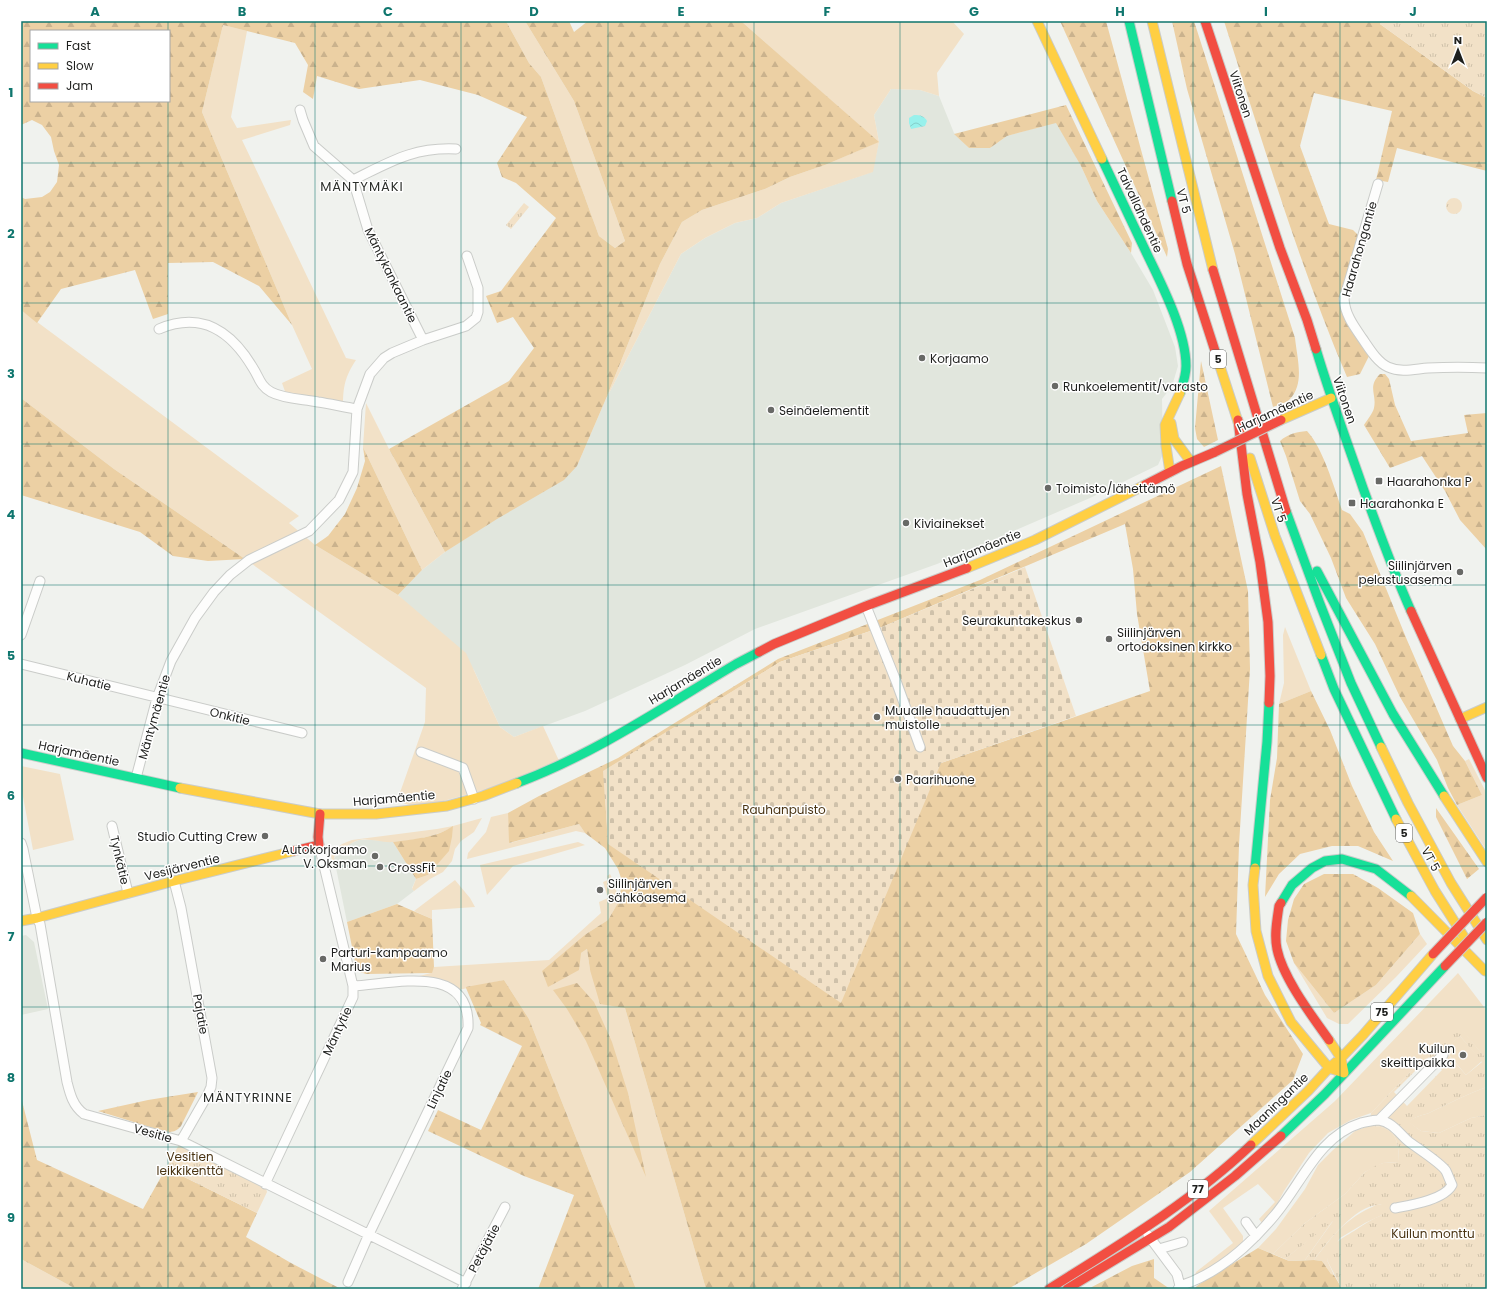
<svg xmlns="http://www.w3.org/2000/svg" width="1508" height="1310" font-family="Poppins,sans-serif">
  <defs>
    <pattern id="forest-firs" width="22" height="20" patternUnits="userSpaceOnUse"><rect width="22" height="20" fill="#ecd0a4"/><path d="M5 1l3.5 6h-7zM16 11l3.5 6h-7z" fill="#cab28d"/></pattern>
    <pattern id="cemetery-stones" width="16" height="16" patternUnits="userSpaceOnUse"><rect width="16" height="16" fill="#f2e1c7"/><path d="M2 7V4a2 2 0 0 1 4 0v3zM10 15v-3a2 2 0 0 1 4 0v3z" fill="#cfc1aa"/></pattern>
    <pattern id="park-tufts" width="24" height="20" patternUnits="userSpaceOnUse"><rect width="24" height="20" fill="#f2e1c7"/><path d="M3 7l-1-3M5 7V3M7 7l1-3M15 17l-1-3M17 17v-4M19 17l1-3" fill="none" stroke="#cfc1aa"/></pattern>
    <pattern id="water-waves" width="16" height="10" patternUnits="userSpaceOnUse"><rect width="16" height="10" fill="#98f1ec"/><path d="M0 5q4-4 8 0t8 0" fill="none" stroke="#83ceca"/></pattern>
  </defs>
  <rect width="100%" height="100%" fill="#f0f2ee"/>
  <path fill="#e1e6dd" d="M 891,89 L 920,90 L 939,96 L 954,133 L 969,148 L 990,148 L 1007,136 L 1056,122 L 1081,166 L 1097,201 L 1131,253 L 1153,290 L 1175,347 L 1178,366 L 1172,386 L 1162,399 L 1163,454 L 1158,465 L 1090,498 L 937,564 L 755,629 L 685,665 L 585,711 L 514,737 L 500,727 L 474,670 L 398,595 L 422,570 L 445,552 L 577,466 L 605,401 L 681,254 L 705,238 L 735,223 L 757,218 L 781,203 L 872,172 L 879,142 L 874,115 Z
    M 359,840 L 373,840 L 393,842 L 416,879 L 412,888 L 414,891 L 397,904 L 347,922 L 334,858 L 347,845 Z
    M 26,935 L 34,942 L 48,1009 L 21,1015 L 21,936 Z"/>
  <path fill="#f2e1c7" d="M 506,21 L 525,21 L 574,101 L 625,241 L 615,248 L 599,236 L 541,77 L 529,63 Z
    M 741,21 L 952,21 L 964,34 L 937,73 L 939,96 L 920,90 L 891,89 L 874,115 L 879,142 L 873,172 L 781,203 L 757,218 L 735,223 L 705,238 L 681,254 L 605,401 L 660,264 L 682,222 L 702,210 L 765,189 L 790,177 L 825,165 L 878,142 Z
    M 223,25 L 247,31 L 231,117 L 237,128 L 291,120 L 290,125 L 242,140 L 346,358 L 356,360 C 345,377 343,386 343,407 L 287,397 L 282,383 L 312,369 L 292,325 L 202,112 Z
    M 21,310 L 299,516 L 289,523 L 315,545 L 398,595 L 466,653 L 500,727 L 514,737 L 543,726 L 561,765 L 545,773 L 418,808 L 397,801 L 425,722 L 426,688 L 245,559 L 114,469 L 21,398 Z
    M 366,403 L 389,449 L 445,552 L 422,570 L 363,447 Z
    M 1285,627 L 1311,691 L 1279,704 L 1284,683 L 1283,635 Z
    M 1469,759 L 1487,794 L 1487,851 L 1457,805 L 1482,795 L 1465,761 Z
    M 21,766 L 60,774 L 74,840 L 33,850 L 21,786 Z
    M 508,813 L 510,843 L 579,824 L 585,833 L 576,831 L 467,859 L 468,853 L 486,832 L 491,817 Z
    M 482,818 L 474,832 L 461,841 L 455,849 L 452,861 L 443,872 L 430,879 L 414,891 L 412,889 L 416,879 L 428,875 L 438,863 L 452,827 C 438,836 411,841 393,842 C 382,843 371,838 359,840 C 349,843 342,850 334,857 L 336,866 L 332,863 L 331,854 L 342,844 L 352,840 L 437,829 L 453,826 Z
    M 578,842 L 585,845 L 513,866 L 487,895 L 480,865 Z
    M 610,874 L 614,882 L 619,901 L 608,920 L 586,934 L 581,953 L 587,949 L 590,970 L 625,1008 L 706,1289 L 636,1289 L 529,1019 L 504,980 L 454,991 L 404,980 L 431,973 L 434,967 L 549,960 L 601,913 L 599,902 L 608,898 L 603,882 L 608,880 L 607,876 Z
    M 455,880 L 470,898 L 475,907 L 432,910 L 432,919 L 414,911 Z
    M 1420,934 L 1427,944 L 1396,977 L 1348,1024 L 1339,1024 L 1327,1018 L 1294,963 L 1334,1013 L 1376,985 Z
    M 1458,973 L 1487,1011 L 1487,1060 L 1461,1029 L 1420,1062 L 1371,1113 L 1351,1120 L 1328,1133 L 1309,1153 L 1284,1191 L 1277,1204 L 1262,1223 L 1259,1219 L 1275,1202 L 1258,1184 L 1223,1208 L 1243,1236 L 1243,1242 L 1215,1266 L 1195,1276 L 1196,1272 L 1233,1243 L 1209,1211 L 1335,1101 Z
    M 1460,1036 L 1482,1061 L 1466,1075 L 1444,1049 Z
    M 1487,1087 L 1487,1115 L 1471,1118 L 1439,1133 L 1421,1131 L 1408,1122 C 1415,1116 1421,1116 1429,1113 C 1448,1104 1467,1094 1487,1087 Z
    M 1369,1126 C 1395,1125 1399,1140 1399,1162 L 1383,1163 L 1365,1172 L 1345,1194 L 1305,1223 L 1273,1254 L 1258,1248 L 1276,1229 L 1305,1189 L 1318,1165 L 1333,1150 L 1355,1131 Z
    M 1376,1205 L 1382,1205 L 1382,1215 L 1365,1223 L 1340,1238 L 1327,1260 L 1334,1275 L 1331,1274 L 1322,1261 L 1314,1260 C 1334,1234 1345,1219 1376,1205 Z
    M 1334,1219 L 1305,1260 L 1289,1261 L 1285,1259 Z
    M 21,1259 L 76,1289 L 21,1288 Z"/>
  <path fill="url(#forest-firs)" fill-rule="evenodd" d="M 21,21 L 506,21 L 529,63 L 541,77 L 599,236 L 615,248 L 625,241 L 574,101 L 525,21 L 569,21 L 574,32 L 588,21 L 741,21 L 879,142 L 825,165 L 790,177 L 765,189 L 702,210 L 682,222 L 660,264 L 605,401 L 577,466 L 564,480 L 497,519 L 445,552 L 389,449 L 509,381 L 534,348 L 513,317 L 497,323 L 486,296 L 501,291 L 556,218 L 516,183 L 502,177 L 497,163 L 527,117 L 478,95 L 420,80 L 359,89 L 317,76 L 313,99 L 303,92 L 308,65 L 295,43 L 223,25 L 202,112 L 292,325 L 259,286 L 213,262 L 168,263 L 168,314 L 153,319 L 135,270 L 61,289 L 37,323 L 21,310 L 21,197 L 25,199 L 42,197 L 50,192 L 57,182 L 59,165 L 54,151 L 51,137 L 42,125 L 32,120 L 21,125 ZM 31,31 L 169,31 L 169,101 L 31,101 Z
    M 1060,21 L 1106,21 L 1168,249 L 1167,257 Z
    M 1172,21 L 1194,21 L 1295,338 C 1297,358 1305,383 1290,399 C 1286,403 1278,405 1273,407 L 1235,254 L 1187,89 Z
    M 1224,21 L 1382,21 L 1380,24 L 1473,91 L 1487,98 L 1487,171 L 1397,148 L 1388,182 L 1376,180 L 1392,111 L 1314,93 L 1300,146 L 1329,224 L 1353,230 L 1361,238 L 1344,299 L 1371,352 L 1360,374 L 1347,377 C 1298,262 1262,140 1224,21 Z
    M 1066,105 L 1132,243 L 1131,253 L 1097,201 L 1081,166 L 1056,123 L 1007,136 L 990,148 L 969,148 L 954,134 Z
    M 1201,361 L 1218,440 L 1204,447 L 1197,439 L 1195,428 Z
    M 1380,374 L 1385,374 L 1389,379 L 1395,405 L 1411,441 L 1468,433 L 1464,415 L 1487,413 L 1487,550 L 1460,520 L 1445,491 L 1422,456 L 1390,468 L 1364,425 C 1367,420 1373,413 1374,408 C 1377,394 1367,387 1380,374 Z
    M 21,398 L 114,469 L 245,559 L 208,561 L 173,556 L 140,532 L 21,495 Z
    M 1307,431 C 1323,448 1334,487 1342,510 L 1350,514 L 1363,532 L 1407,640 L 1453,746 L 1465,761 L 1482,795 L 1457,805 L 1448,788 L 1437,760 L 1400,697 L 1375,644 L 1346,598 L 1331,558 L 1310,514 L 1300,501 L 1286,456 L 1280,441 C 1288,434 1296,432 1307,431 Z
    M 363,447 L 422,570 L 398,595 L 315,545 L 328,536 L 345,514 L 357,488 L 365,461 Z
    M 1221,466 L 1248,591 L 1250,669 L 1239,845 L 1236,934 L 1265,995 L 1303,1054 L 1293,1080 L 1190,1172 L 1086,1244 L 1008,1289 L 706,1289 L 625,1008 L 600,1004 L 590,970 L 587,949 L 581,953 L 579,970 L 548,987 L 542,971 L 586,934 L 608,920 L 619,901 L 622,881 L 618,869 L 605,848 L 585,833 L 579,824 L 509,843 L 508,813 L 539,796 L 618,758 L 778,659 L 980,580 ZM 1125,524 L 1133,569 L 1137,614 L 1150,691 L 941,763 L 608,844 L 604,771 L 780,662 L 882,627 Z
    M 1311,691 L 1330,730 L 1352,786 L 1374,832 L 1393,861 L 1358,846 L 1332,846 L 1300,854 L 1279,874 L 1265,897 L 1270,800 L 1277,758 L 1279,704 Z
    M 1436,808 L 1479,869 L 1467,879 L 1436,817 Z
    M 453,826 L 452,837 L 449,851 L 428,875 L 416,879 L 393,842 C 413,839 436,838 453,826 Z
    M 1324,874 L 1353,874 L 1378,888 L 1413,913 L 1420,934 L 1376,985 L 1334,1013 L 1294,963 L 1286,941 L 1288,920 L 1294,899 L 1304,884 Z
    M 397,904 L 432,919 L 434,967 L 432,973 L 366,974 L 360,972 L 356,967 L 347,922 Z
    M 504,980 L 529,1019 L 636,1289 L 538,1289 L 574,1195 L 524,1176 L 428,1131 L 438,1110 L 481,1130 L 522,1046 L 480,1025 L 481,1023 L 466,988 L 466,987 Z
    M 577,983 L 594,1002 L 612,1042 L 628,1093 L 646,1177 L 586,1041 L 567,1009 L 553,990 Z
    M 198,1092 L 181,1126 C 176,1132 171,1133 163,1131 L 98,1111 L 148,1100 Z
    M 21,1097 L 37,1160 L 143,1209 L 166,1168 L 257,1213 L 246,1237 L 291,1263 L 341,1289 L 76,1289 L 21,1259 Z
    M 1258,1248 L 1289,1261 L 1314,1260 L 1322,1261 L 1331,1274 L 1334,1275 L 1342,1289 L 1194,1289 L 1198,1285 Z
    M 1154,1259 L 1154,1278 L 1170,1289 L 1088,1289 L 1132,1266 Z"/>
  <path fill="url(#cemetery-stones)" d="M 1025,567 L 1076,716 L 941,763 L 841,1003 L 608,844 L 603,771 L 780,662 L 882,627 Z"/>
  <path fill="url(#park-tufts)" fill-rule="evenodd" d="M 1382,21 L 1487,21 L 1487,98 L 1473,91 L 1380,24 Z
    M1446 206a8 8 0 1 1 16 0a8 8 0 1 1-16 0Z
    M 524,203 L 529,207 L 511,229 L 506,225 Z
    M 1455,1028 L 1461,1028 L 1487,1060 L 1487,1087 C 1467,1094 1448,1104 1429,1113 C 1421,1116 1415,1116 1409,1122 L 1421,1131 L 1439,1133 L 1471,1118 L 1487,1115 L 1487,1289 L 1342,1289 L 1327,1260 C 1332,1243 1339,1240 1354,1231 C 1363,1225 1372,1219 1382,1215 L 1382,1205 C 1357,1202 1327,1243 1314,1260 L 1305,1260 L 1333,1221 L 1285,1259 L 1273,1254 L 1305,1223 L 1345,1194 L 1365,1172 L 1375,1166 L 1383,1163 L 1399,1162 C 1399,1140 1395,1125 1369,1126 L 1371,1113 L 1420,1062 ZM 1460,1036 L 1482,1062 L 1466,1075 L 1444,1050 ZM 1429,1057 L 1442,1070 L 1407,1106 L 1394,1092 Z
    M 181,1141 L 265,1184 L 267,1192 L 257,1213 L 166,1168 Z"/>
  <path fill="url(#water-waves)" d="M 914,115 C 921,115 924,116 927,121 L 925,126 L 911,129 L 909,123 L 909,118 Z"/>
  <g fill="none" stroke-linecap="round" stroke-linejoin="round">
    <defs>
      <path id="street" d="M 300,110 L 303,120 L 314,146 L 353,180 L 368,230 L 423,340
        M 353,180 C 390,162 413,147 456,149
        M 1378,184 L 1344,299 C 1345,314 1353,325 1362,338 C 1369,348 1377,362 1388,367 C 1401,373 1415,369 1428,368 C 1448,367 1468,367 1487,368
        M 159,329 C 202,311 231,331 253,368 C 259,377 260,386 271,392 C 284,399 303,399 318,402 C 331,404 344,407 357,409
        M 866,606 L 896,681 L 920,747
        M 21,635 L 40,581
        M 21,664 L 302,733
        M 421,752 L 463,768 L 474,799
        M 136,778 L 157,698 L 171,661 L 195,618 L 214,592 L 230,575 L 249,560 L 309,531 L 339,500 L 353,472 L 357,409 L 370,374 L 384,358 L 392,353 L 423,340 L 466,326 L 476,318 L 478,312 L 478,288 L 467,256
        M 112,826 L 128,893
        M 21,843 L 23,849 L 37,918 L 40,924 L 67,1082 C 70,1094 73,1106 84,1114 L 181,1141 L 466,1283
        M 174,881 L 181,908 L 212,1078 L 211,1087 L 208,1094 L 181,1141
        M 1379,1120 L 1443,1055
        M 265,1184 L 353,997 L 353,986 L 319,845
        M 1246,1222 L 1256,1236
        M 1148,1235 L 1177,1274 L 1180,1286 L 1178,1289
        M 1159,1249 L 1183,1242
        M 348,1282 L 369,1234 L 468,1028 C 471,962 393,984 353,986
        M 1180,1286 C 1217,1274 1249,1246 1274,1216 C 1301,1185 1318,1136 1361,1123 C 1366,1122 1373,1120 1379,1120 C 1392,1122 1399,1133 1408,1141 C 1417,1148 1441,1163 1446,1171 C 1448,1175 1450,1181 1452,1185 C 1444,1200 1411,1205 1395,1208
        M 462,1289 L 505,1207"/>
      <path id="fast" d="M 1129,21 L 1172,201
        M 1102,159 C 1117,191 1132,222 1147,254 C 1162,285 1186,332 1186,366 C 1186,376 1183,384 1180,393
        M 1316,349 C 1330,396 1347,442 1363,488 C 1378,529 1393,571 1411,611
        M 1286,511 L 1320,604 L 1351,683 L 1381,747
        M 1317,571 L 1393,714 L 1444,796
        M 1321,655 L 1334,689 L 1396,819
        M 21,753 L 180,788
        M 517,783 C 595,754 665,706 736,664 L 759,652
        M 1255,868 L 1267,742 L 1269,703
        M 1281,903 L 1292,885 L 1312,868 L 1325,861 L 1342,859 L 1376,869 L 1411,896
        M 1281,1136 L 1325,1094 L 1445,966"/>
      <path id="slow" d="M 1037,21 L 1102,159
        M 1152,21 L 1213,270
        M 1215,351 L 1241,431
        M 1281,420 L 1331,398
        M 1171,423 L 1174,439 L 1191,462
        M 1250,458 L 1275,536 L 1321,655
        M 1170,472 L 1166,446 L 1165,425 L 1180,393
        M 967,568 L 1035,540 L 1145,485
        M 1460,719 L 1487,707
        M 1381,747 L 1408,803 L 1451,883 L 1487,940
        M 180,788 L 320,814 L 376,814 L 447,806 L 483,796 L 517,783
        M 1444,796 L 1487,862
        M 1396,819 L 1435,891 L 1466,940
        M 1255,868 L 1253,885 L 1256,931 L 1268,976 L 1291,1022 L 1329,1068 L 1344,1073 L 1341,1058 L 1329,1040
        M 1411,896 L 1485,971
        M 21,921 L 37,918 L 174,881 L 294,851
        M 1251,1145 L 1308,1091 L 1329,1068 L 1341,1058 L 1363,1035 L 1433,954"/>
      <path id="jam" d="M 1205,21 L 1280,248 L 1307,320 L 1316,349
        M 1172,201 L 1187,264 L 1215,351
        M 1213,270 L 1286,511
        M 1238,420 L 1247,494 L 1260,562 L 1268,622 L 1270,676 L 1269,703
        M 1145,485 L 1182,466 L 1215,452
        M 1411,611 L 1487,778
        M 759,652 L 774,644 L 866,606 L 967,568
        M 294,851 L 319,845 L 318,837 L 320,814
        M 1281,903 L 1279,906 C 1277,920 1274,935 1277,949 C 1283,978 1312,1016 1329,1040
        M 1049,1289 C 1119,1245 1191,1202 1251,1145
        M 1067,1289 L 1169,1227 L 1235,1176 L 1281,1136"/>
    </defs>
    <use href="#street" stroke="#caccc9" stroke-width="11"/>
    <use href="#fast" stroke="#caccc9" stroke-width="11"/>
    <use href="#slow" stroke="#caccc9" stroke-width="11"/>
    <use href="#jam" stroke="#caccc9" stroke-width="11"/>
    <use href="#street" stroke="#fdfdfc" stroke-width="9"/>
    <use href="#fast" stroke="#16e098" stroke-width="9"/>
    <use href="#slow" stroke="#ffcf43" stroke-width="9"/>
    <use href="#jam" stroke="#f24e42" stroke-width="9"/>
    <defs>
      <path id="jam-bridge" d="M 1215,452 L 1281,420
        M 1433,954 L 1487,897
        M 1445,966 L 1487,922"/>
    </defs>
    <use href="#jam-bridge" stroke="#caccc9" stroke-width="11" stroke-linecap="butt"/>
    <use href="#jam-bridge" stroke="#f24e42" stroke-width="9"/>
  </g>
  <path fill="none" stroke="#0f766e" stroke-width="1" stroke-opacity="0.55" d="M 168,21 L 168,31M 315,21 L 315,1289M 461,21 L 461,1289M 608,21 L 608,1289M 754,21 L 754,1289M 900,21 L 900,1289M 1047,21 L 1047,1289M 1193,21 L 1193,1289M 1340,21 L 1340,1289M 168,101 L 168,1289M 21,163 L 1487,163M 21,303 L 1487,303M 21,444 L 1487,444M 21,585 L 1487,585M 21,725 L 1487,725M 21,866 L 1487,866M 21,1007 L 1487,1007M 21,1147 L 1487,1147"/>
  <g fill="#686966" stroke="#fff" stroke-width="1.5">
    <circle cx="922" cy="358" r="4"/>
    <circle cx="1055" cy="386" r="4"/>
    <circle cx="771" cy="410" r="4"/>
    <rect x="1375" y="477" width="8" height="8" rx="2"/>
    <circle cx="1048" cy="488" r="4"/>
    <rect x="1348" y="499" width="8" height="8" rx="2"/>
    <circle cx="906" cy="523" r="4"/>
    <circle cx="1460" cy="572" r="4"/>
    <circle cx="1079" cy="620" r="4"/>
    <circle cx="1109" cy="639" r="4"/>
    <circle cx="877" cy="717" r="4"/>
    <circle cx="898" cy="779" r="4"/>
    <circle cx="265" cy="836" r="4"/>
    <circle cx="375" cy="856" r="4"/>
    <circle cx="380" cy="867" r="4"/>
    <circle cx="600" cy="890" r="4"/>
    <circle cx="323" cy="959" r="4"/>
    <circle cx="1463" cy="1055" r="4"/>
  </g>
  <g text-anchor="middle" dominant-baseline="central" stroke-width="3" stroke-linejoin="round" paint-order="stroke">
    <g fill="#fff" stroke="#626261" stroke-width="1">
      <rect x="1210" y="350" width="16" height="18" rx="3"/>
      <rect x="1396" y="824" width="16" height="18" rx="3"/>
      <rect x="1371" y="1003" width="22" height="18" rx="3"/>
      <rect x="1188" y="1180" width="20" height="18" rx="3"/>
    </g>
    <g font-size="11" font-weight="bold" fill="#1e1f1d">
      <text x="1218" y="359">5</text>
      <text x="1404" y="833">5</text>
      <text x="1382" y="1012">75</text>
      <text x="1198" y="1189">77</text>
    </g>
    <g font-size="12" fill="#1e1f1d" stroke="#fff">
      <text transform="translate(1241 94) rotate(72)">Viitonen</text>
      <text transform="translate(1184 201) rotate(76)">VT 5</text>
      <text transform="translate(1140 210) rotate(65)">Taivallahdentie</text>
      <text transform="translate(1359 249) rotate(-74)">Haarahongantie</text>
      <text transform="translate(391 275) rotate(64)">Mäntykankaantie</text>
      <text transform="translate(1345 400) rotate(71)">Viitonen</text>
      <text transform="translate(1275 411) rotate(-25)">Harjamäentie</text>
      <text transform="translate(1279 510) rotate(72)">VT 5</text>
      <text transform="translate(982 548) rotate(-22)">Harjamäentie</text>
      <text transform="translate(685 680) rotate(-31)">Harjamäentie</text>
      <text transform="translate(89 681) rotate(14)">Kuhatie</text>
      <text transform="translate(230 716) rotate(14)">Onkitie</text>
      <text transform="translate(154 717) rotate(-74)">Mäntymäentie</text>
      <text transform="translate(79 753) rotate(12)">Harjamäentie</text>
      <text transform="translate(394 798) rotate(-5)">Harjamäentie</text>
      <text transform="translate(1431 859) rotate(62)">VT 5</text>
      <text transform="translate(120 860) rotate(77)">Tynkätie</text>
      <text transform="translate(182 867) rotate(-14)">Vesijärventie</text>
      <text transform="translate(201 1014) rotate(80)">Pajatie</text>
      <text transform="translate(337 1031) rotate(-65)">Mäntytie</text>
      <text transform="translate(439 1089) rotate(-64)">Linjatie</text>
      <text transform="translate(1276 1104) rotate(-44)">Maaningantie</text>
      <text transform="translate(153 1133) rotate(16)">Vesitie</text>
      <text transform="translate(484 1248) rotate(-62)">Petäjätie</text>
    </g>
    <g font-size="12" fill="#1e1f1d" stroke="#fff" text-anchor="start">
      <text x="930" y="358">Korjaamo</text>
      <text x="1063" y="386">Runkoelementit/varasto</text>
      <text x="779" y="410">Seinäelementit</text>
      <text x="1387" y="481">Haarahonka P</text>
      <text x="1056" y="488">Toimisto/lähettämö</text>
      <text x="1360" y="503">Haarahonka E</text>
      <text x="914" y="523">Kiviainekset</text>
      <text x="1452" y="565" text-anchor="end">Siilinjärven<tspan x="1452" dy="14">pelastusasema</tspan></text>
      <text x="1071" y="620" text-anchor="end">Seurakuntakeskus</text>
      <text x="1117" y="632">Siilinjärven<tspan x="1117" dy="14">ortodoksinen kirkko</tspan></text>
      <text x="885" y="710">Muualle haudattujen<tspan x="885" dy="14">muistolle</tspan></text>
      <text x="906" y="779">Paarihuone</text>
      <text x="257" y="836" text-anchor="end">Studio Cutting Crew</text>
      <text x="367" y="849" text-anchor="end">Autokorjaamo<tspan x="367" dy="14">V. Oksman</tspan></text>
      <text x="388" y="867">CrossFit</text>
      <text x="608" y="883">Siilinjärven<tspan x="608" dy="14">sähköasema</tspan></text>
      <text x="331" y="952">Parturi-kampaamo<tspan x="331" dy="14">Marius</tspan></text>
      <text x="1455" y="1048" text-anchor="end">Kuilun<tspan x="1455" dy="14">skeittipaikka</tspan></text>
    </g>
    <g font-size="12" fill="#4a3413" stroke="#fff">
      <text x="784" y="809">Rauhanpuisto</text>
      <text x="190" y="1156">Vesitien<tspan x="190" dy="14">leikkikenttä</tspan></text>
      <text x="1433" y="1233">Kuilun monttu</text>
    </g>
    <g font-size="13" letter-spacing="1" fill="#2b2e2a" stroke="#fff">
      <text x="362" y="186">MÄNTYMÄKI</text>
      <text x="248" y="1097">MÄNTYRINNE</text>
    </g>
  </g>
  <rect width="1508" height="1310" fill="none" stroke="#ffffff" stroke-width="44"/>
  <rect x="30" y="30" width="140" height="72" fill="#ffffff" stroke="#a5a5a5"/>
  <rect x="38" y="43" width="20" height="6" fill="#16e098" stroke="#a5a5a5"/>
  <text x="66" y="50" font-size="12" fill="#1e1f1d">Fast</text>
  <rect x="38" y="63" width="20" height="6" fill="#ffcf43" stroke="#a5a5a5"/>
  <text x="66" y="70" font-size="12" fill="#1e1f1d">Slow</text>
  <rect x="38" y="83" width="20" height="6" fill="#f24e42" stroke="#a5a5a5"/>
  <text x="66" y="90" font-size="12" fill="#1e1f1d">Jam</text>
  <g transform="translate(1458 50)" stroke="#ffffff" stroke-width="3" paint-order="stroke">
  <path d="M0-3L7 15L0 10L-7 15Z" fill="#1e1f1d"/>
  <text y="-6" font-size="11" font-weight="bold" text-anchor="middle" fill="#1e1f1d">N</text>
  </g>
  <rect x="22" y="22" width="1464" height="1266" fill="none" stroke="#0f766e" stroke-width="1.5"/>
  <g font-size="13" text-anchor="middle" font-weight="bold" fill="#0f766e">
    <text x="95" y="16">A</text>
    <text x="242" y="16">B</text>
    <text x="388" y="16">C</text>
    <text x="534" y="16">D</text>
    <text x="681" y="16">E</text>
    <text x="827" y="16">F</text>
    <text x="974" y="16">G</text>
    <text x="1120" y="16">H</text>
    <text x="1266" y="16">I</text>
    <text x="1413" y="16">J</text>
    <text x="11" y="97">1</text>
    <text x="11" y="238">2</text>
    <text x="11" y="378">3</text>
    <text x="11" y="519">4</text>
    <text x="11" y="660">5</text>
    <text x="11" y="800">6</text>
    <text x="11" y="941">7</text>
    <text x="11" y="1082">8</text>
    <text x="11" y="1222">9</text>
  </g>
</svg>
